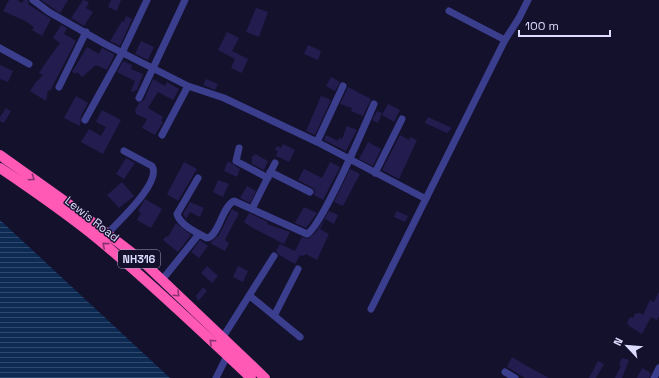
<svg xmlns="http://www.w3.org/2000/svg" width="659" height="378" font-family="'Space Grotesk',sans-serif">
  <defs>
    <pattern id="water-rules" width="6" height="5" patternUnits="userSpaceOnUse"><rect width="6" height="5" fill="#0c2a52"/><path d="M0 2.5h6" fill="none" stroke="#2f486c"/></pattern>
  </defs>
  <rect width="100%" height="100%" fill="#14112d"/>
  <path fill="url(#water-rules)" d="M 0,220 L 170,378 L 0,378 Z"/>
  <path fill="#231c4f" d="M 9,0 L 17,0 L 22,3 L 24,0 L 28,0 L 29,5 L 51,19 L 42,36 L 32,30 L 34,27 L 25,21 L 3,11 Z
    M 41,0 L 68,0 L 60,13 Z
    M 83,0 L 89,2 L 86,8 L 93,12 L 84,26 L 71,18 Z
    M 111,0 L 121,0 L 117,11 L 108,7 Z
    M 256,8 L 268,12 L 259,37 L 246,32 Z
    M 126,16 L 132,19 L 120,46 L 110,41 L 122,21 L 124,22 Z
    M 61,25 L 67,28 L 64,34 L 76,41 L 50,91 L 48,90 L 46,101 L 30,91 L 36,82 L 43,75 L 39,73 L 44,65 L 60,43 L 53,38 Z
    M 227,32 L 239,38 L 232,51 L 248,59 L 242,73 L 231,68 L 235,59 L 218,50 Z
    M 141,41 L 154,47 L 148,60 L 135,54 Z
    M 308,45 L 321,51 L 318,60 L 304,54 Z
    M 87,47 L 99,54 L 102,48 L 114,54 L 114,56 L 107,70 L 96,65 L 82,77 L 77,72 L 76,74 L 72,72 Z
    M 123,61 L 132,65 L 131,69 L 143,74 L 137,90 L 135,90 L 134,92 L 131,91 L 135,81 L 117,72 Z
    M 0,65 L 13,71 L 8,82 L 0,79 Z
    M 331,77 L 340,82 L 335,91 L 326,86 Z
    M 153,79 L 165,86 L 167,82 L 179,89 L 173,100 L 158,92 L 148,108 L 163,117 L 161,121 L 163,122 L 155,135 L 142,128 L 147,119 L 136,114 L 135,110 L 139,103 L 144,100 Z
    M 206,79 L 218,84 L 215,90 L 203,85 Z
    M 348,87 L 371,99 L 363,116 L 351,111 L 352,108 L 340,104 Z
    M 76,96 L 88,103 L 81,116 L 80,126 L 64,118 Z
    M 321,96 L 331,100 L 315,135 L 306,131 Z
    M 388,104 L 400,110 L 394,122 L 382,115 Z
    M 6,108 L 11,111 L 4,123 L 0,121 L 0,117 Z
    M 102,110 L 121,120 L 103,154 L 81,142 L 89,129 L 101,136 L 106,127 L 96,122 Z
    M 377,111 L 382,113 L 378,123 L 372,120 Z
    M 428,117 L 452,128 L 447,133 L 425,123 Z
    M 347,126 L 357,130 L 346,151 L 324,140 L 326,135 L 338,141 L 339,138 L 342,139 Z
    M 400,135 L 409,140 L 410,137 L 417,140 L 399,179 L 382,170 Z
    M 368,142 L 381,149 L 373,166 L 359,159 Z
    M 283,144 L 295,150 L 289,162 L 276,156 L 278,151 L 275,150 L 277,146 L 281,148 Z
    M 255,154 L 268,161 L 264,170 L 252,164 L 252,156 L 254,156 Z
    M 126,158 L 135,163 L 124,179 L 116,174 Z
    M 228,161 L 240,169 L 237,177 L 224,171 Z
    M 184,162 L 197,169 L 178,201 L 167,194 Z
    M 330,162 L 340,167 L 323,200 L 314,195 L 315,191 L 313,188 L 298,180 L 304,169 L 322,178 Z
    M 350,169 L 360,174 L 343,206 L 334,202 Z
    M 218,180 L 229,184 L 223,197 L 213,192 Z
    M 122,182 L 134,196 L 119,208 L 107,195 Z
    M 247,186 L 256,191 L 250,203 L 240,198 Z
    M 145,199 L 162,209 L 151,228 L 137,220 L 141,213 L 138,211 Z
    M 190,202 L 204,208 L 200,217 L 190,212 L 186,219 L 183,214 Z
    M 304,207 L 317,213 L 306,228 L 295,223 Z
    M 232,209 L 239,213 L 225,240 L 229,243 L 225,251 L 210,243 L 219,235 Z
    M 329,211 L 338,215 L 334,224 L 325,219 L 320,229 L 329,234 L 317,260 L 306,254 L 303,256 L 300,255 L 295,264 L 279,255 L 276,251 L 280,244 L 295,251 L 302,237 L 308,239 L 317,231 Z
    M 397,211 L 408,216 L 405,222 L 394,217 Z
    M 249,213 L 268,222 L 267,224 L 290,232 L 284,244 L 253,228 L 244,222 Z
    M 176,223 L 191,235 L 178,252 L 163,240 L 166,236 L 168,237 Z
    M 200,240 L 208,246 L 199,258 L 191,252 Z
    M 207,266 L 218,276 L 212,283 L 201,273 Z
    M 238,266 L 248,271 L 243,282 L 233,277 Z
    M 203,287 L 207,291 L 198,301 L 196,296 Z
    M 659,292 L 659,316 L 657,320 L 651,317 L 642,334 L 629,326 L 629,325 L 627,323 L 630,317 L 633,318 L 635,314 L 640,313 L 643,315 L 650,300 L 654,302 Z
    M 512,357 L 527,366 L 549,378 L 525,378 L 507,367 Z
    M 622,358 L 629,360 L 622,378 L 615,378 L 621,366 L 619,365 Z
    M 598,361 L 604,364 L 596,378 L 589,378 Z
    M 642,368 L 651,373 L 649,378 L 637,378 Z"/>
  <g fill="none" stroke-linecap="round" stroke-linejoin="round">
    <path stroke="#3b3e8d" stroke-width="7" d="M 33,0 L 49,12 L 105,44 L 188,86 L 224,98 L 317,142 L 426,199
      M 449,11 L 505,40
      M 0,48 L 29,64
      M 59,87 L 86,32
      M 139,98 L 185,0
      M 85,120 L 122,53 L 147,0
      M 162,135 L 188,86
      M 317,142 L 343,86
      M 239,148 L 236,161 L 268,178
      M 270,172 L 310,192
      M 375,173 L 402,119
      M 198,178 L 177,214 C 180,225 197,233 207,238 C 219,236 222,206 234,201 L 307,234 C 321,227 365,125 374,104
      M 252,209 L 275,163
      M 108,233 C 119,221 162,182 152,166 L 124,151
      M 162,280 L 199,234
      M 250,296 L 300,337
      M 371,309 L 505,40 L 519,18 L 528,0
      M 274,316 L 298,269
      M 223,337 L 274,256
      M 505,372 L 515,378
      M 216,378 L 227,356
      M 654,378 L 659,368"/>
    <path stroke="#ff58b5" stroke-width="10" d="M 0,155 L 66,202 L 140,259 L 265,378
      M 0,168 C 34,191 67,214 98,239 C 151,283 201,331 251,378"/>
  </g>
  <defs><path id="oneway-chevron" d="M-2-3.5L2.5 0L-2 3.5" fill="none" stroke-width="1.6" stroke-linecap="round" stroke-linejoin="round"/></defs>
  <g stroke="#8a3471">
    <use href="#oneway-chevron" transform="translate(32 178) rotate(34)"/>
    <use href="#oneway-chevron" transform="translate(105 245) rotate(-140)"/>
    <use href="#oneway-chevron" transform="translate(177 294) rotate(43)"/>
    <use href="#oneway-chevron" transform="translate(212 342) rotate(-138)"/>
  </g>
  <g text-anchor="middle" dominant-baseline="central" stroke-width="3" stroke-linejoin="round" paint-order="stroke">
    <rect fill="#14112d" stroke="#a2a0c0" stroke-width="1" x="118" y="250" width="42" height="18" rx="3"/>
    <g font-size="11" font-weight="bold" fill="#dfddff">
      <text x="139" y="259">NH316</text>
    </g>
    <g font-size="12" fill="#dfddff" stroke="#14112d">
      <text transform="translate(92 219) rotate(38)">Lewis Road</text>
    </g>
  </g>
  <g transform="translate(627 346) rotate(296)" stroke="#14112d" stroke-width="3" paint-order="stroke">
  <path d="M0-3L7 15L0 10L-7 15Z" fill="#dfddff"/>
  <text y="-6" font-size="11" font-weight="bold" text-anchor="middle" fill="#dfddff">N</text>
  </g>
  <path d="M519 30v6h91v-6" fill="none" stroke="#dfddff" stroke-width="2"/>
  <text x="525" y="30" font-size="12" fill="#dfddff" stroke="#14112d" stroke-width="3" paint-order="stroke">100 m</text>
</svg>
